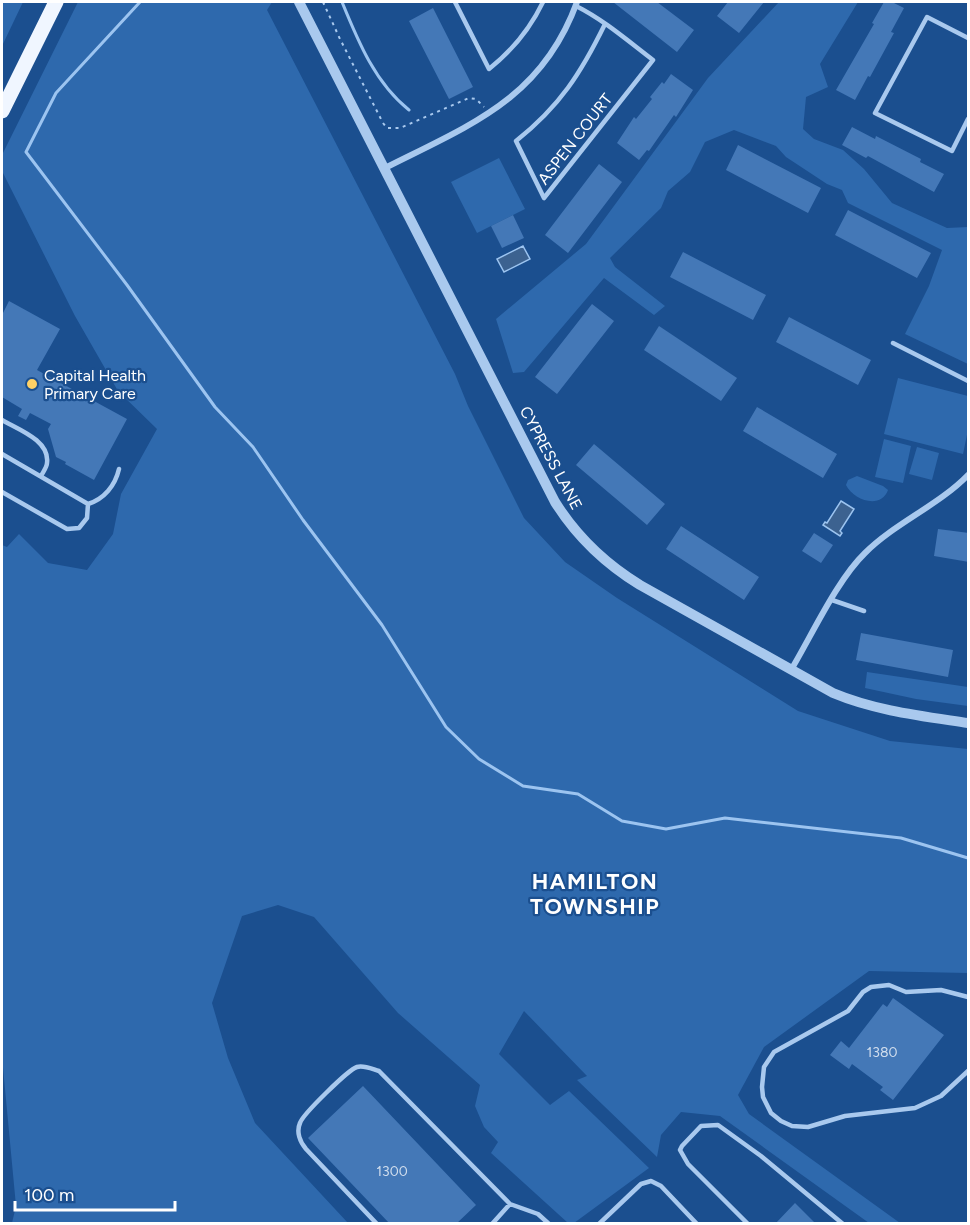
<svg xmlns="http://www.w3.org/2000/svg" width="970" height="1225" font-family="Figtree,sans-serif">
  <rect width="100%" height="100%" fill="#1b4f8f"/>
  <path fill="#2e69ad" d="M 2,2 L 23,2 L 2,46 Z
    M 78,2 L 272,2 L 267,10 L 455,374 L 468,406 L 524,518 L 565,562 L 617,598 L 798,711 L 890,741 L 968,749 L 968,973 L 869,971 L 764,1047 L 738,1095 L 749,1114 L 900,1223 L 869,1223 L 720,1116 L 681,1112 L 661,1135 L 657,1157 L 577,1080 L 587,1076 L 524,1011 L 499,1054 L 550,1105 L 569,1091 L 649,1168 L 574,1223 L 568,1223 L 491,1153 L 498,1142 L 484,1127 L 475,1106 L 480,1085 L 398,1013 L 314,917 L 278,905 L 242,916 L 212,1003 L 228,1058 L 255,1123 L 348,1223 L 12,1223 L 16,1206 L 2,1057 L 2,545 L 7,547 L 19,534 L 48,563 L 87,570 L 113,534 L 121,494 L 157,429 L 118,391 L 75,316 L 2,171 L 2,155 Z
    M 779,2 L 858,2 L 820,64 L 828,87 L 806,97 L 803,129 L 814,139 L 843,150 L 864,169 L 892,203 L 947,228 L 968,227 L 968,364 L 905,334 L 929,286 L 942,250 L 848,203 L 842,190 L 827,184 L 786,157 L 776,146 L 734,130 L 705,142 L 690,172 L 668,191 L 661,208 L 610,258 L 615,267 L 665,306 L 654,315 L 604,278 L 524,372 L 513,373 L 496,319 L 586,244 L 708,78 Z
    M 499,158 L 525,209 L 477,233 L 451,182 Z
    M 898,378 L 968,396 L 968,430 L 963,454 L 884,434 Z
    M 884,439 L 911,446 L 903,483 L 875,477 Z
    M 917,447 L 939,453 L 932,480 L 909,474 Z
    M 857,476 L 883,486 L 888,490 C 881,510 853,500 846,485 L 848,480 Z
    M 867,672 L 968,687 L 968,706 L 916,699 L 865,688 Z"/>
  <path fill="#3c6290" stroke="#9cc4f0" stroke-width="1.5" d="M 523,246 L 530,259 L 504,272 L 497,259 Z
    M 841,501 L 854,509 L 840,531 L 842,533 L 840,536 L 823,525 L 825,522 L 827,523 Z"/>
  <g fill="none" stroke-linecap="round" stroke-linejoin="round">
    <path stroke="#9cc4f0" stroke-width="3" d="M 140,2 L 56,93 L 26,152 L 127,285 L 215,407 L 253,447 L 303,520 L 382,625 L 446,727 L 479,759 L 523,786 L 578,794 L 622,821 L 666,829 L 725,818 L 901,838 L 968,858
      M 342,2 C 358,41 375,83 409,110"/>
  </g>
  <path fill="#4478b7" d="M 613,2 L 657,2 L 694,30 L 677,52 Z
    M 728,2 L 764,2 L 739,33 L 717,16 Z
    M 884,2 L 892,2 L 904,8 L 891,32 L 894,33 L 870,77 L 868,76 L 855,100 L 836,90 L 874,24 L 872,23 Z
    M 433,8 L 473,87 L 449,99 L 409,21 Z
    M 671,74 L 693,90 L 676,117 L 674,115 L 649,151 L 647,150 L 639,160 L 617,143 L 634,117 L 636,119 L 652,99 L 650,97 L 662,82 L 664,84 Z
    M 852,127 L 875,139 L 876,136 L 921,159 L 920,162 L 944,174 L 934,192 L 868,156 L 866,158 L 842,145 Z
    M 738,145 L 821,188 L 808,213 L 726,170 Z
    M 599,164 L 622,182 L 568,253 L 545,235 Z
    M 848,210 L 931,253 L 917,278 L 835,235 Z
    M 513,215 L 524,238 L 502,248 L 491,226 Z
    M 683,252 L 766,295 L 753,320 L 670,277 Z
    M 9,301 L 60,329 L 37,370 L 127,419 L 94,480 L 65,464 L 66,462 L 56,457 L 48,429 L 51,424 L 30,413 L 26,420 L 18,416 L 22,409 L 2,397 L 2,315 Z
    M 592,304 L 614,321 L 557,394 L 535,377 Z
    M 789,317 L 871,360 L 858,385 L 776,342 Z
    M 659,326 L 737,378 L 721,401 L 644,350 Z
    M 757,407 L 837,454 L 823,478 L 743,431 Z
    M 594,444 L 665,504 L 647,525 L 576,465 Z
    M 681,526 L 759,577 L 744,600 L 666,549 Z
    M 938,529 L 969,533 L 969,562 L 934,556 Z
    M 814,533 L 833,545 L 821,563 L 802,551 Z
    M 861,633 L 953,650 L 948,677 L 856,660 Z
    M 893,998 L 944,1035 L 893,1100 L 880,1090 L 883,1087 L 852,1064 L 849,1069 L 830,1055 L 841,1041 L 849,1048 L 883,1004 L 887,1007 Z
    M 363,1086 L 476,1205 L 456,1224 L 390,1224 L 308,1138 Z
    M 795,1203 L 816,1224 L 775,1224 Z"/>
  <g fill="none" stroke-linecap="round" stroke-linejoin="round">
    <path stroke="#a9c9ee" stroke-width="2" stroke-dasharray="3 4.5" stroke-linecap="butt" d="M 323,2 L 340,39 L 383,123 L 387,128 L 400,128 L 469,98 L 476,99 L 484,107"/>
    <path stroke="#a9c9ee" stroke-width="4.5" d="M 455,2 L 489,69 C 513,50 530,29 543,2
      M 576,6 C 604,20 628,41 653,60 L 544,198 L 516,141 C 560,106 581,73 605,24
      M 968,38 L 927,17 L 875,113 L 952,151 L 968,119
      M 893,343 L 968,381
      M 2,420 C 17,429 50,440 47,463 C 47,467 43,472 41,476
      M 2,454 L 88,504
      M 2,492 L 67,529 L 79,528 L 87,518 L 88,504 C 104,499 115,486 119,469
      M 832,600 L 864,611
      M 968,997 L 941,990 L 906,992 L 889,985 L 871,987 L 863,992 L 848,1011 L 774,1052 L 764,1067 L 762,1087 L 763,1097 L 771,1113 L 781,1121 L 792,1126 L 808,1127 L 845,1116 L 915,1108 L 941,1096 L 968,1071
      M 377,1224 L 306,1149 C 300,1142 296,1132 300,1123 C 303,1114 348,1070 357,1067 C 364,1065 372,1069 379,1071 L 510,1204 L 538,1214 L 549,1224
      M 492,1224 L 510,1204
      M 599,1224 L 641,1184 L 651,1181 L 661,1186 L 697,1224
      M 748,1224 L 688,1164 L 680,1150 L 682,1146 L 701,1126 L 718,1125 L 761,1156 L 843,1224"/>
    <path stroke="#a9c9ee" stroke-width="6" d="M 385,168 C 470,125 542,99 577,2
      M 791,670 C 812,635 837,580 865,553 C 895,523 939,505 968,475"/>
    <path stroke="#a9c9ee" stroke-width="10" d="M 299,2 L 555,502 C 577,537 604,563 640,585 L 833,693 C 876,711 922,716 968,723"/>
    <path stroke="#f0f6ff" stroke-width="15" d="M 2,111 L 56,2"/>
  </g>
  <circle fill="#ffd166" stroke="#1b4f8f" stroke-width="2" cx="32" cy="384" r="6"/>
  <g text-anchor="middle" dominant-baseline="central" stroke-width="4.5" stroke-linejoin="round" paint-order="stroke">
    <g font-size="14" fill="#d0dded">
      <text x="882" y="1052">1380</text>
      <text x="392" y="1171">1300</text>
    </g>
    <g font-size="16" fill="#fff" stroke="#1b4f8f">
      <text transform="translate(575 139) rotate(-52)">ASPEN COURT</text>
      <text transform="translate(551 458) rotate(62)">CYPRESS LANE</text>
    </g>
    <g font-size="16" fill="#fff" stroke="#1b4f8f" text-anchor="start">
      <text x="44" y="375">Capital Health<tspan x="44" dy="18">Primary Care</tspan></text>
    </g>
    <g font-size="22" font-weight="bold" letter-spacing="1.5" fill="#fff" stroke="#1b4f8f">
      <text x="595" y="881">HAMILTON<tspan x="595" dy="25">TOWNSHIP</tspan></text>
    </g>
  </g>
  <rect width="970" height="1225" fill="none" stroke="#ffffff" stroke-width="6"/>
  <path d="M15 1201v9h160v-9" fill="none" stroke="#ffffff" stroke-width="3"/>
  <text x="24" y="1201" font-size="18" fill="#ffffff" stroke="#1b4f8f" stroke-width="4.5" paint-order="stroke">100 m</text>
</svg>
